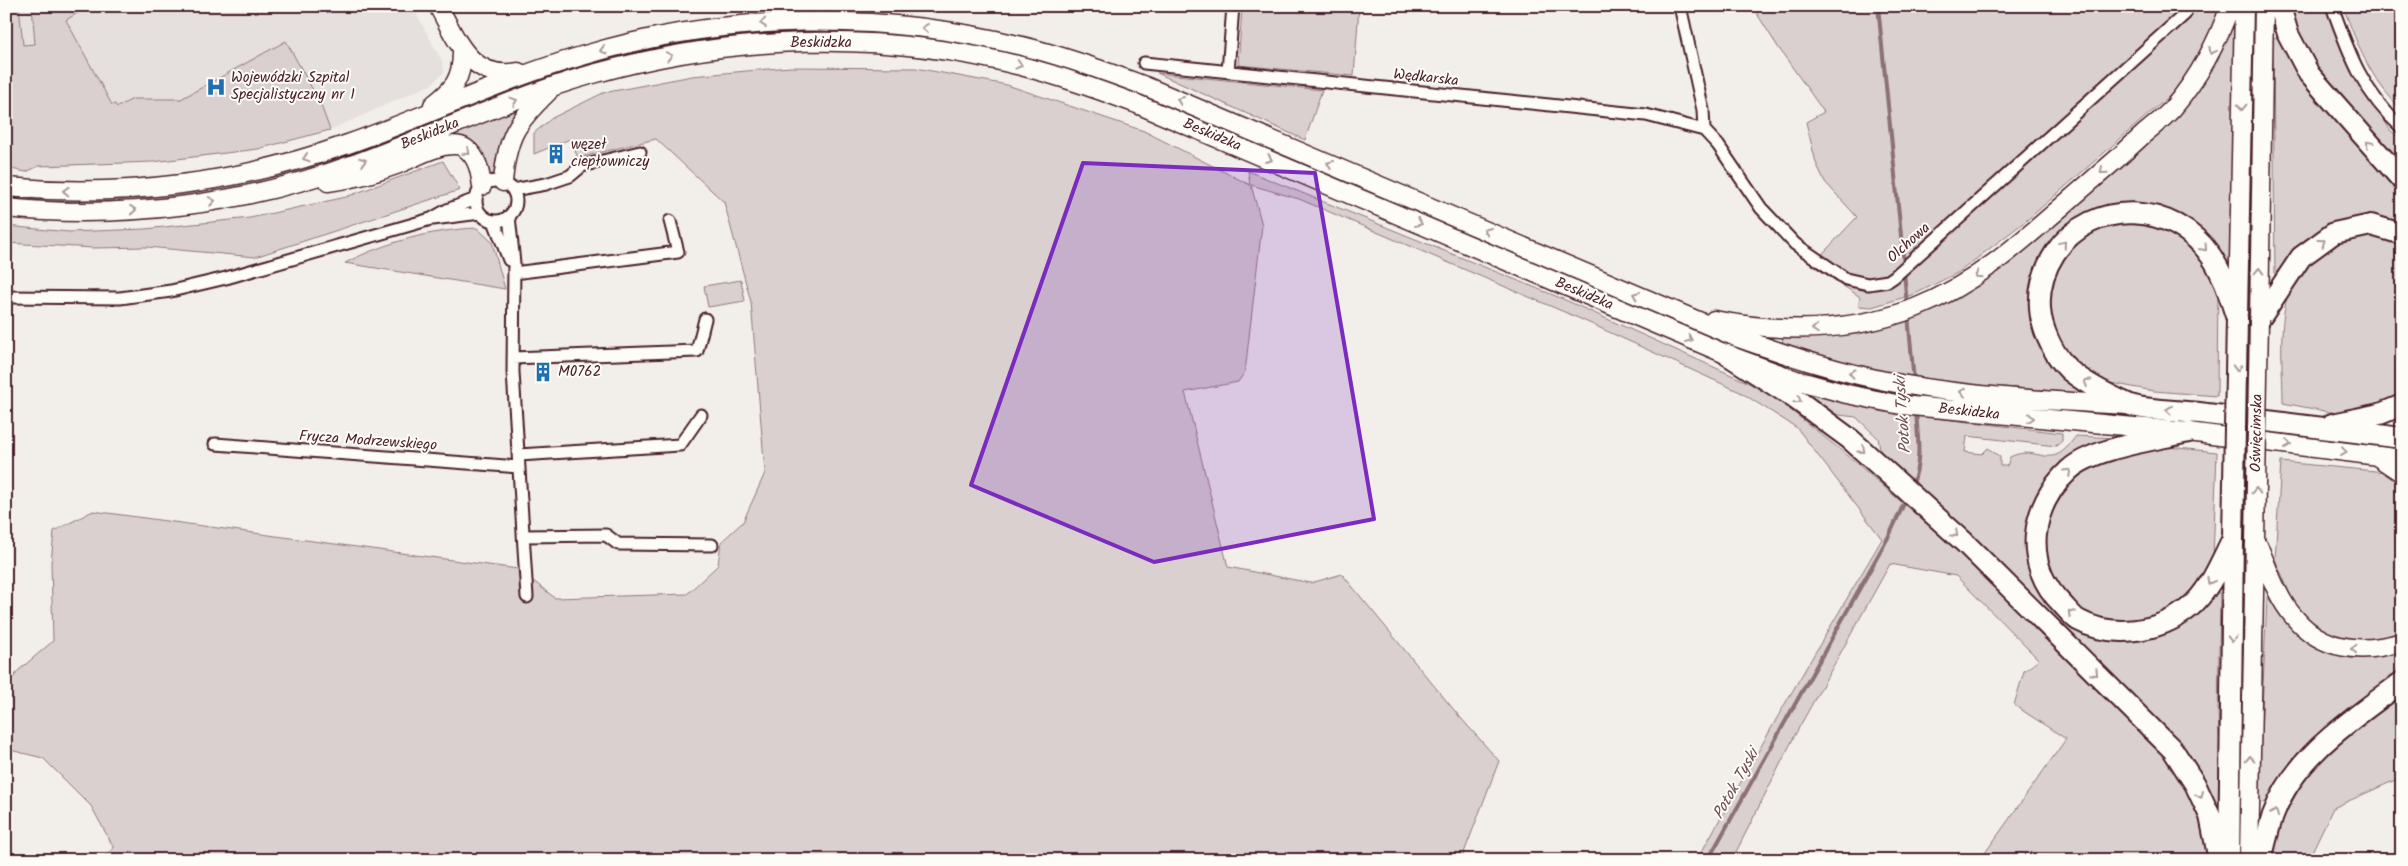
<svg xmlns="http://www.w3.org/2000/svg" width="2408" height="866" font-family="Kalam,sans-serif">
  <rect width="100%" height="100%" fill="#f2efeb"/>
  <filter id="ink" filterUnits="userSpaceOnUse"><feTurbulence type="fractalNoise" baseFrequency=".02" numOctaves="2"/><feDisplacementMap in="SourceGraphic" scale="10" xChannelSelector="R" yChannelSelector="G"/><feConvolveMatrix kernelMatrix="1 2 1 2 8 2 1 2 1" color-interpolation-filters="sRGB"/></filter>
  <g filter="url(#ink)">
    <path fill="#e5dfdd" d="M 6,6 L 412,6 L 443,63 L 444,72 L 432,84 L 330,130 L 258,149 L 153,162 L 48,167 Z"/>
    <path fill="#d9d0cf" stroke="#92787d" d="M 6,6 L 19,6 L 23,45 L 35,44 L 32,6 L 79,6 L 81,11 L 66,20 L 112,105 L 115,104 L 117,107 L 133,99 L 181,99 L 286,41 L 320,103 L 330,130 L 258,149 L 153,162 L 39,166 L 26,172 L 6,168 Z
      M 1752,6 L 2224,6 L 2203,53 L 2182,85 L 2027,220 L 1959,272 L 1915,294 L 1872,307 L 1858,306 L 1860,297 L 1812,265 L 1857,217 L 1825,182 L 1816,163 L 1806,122 L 1824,112 L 1778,47 Z
      M 2251,6 L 2257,6 L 2252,320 L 2246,319 Z
      M 2285,6 L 2326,6 L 2337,38 L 2390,130 L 2402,140 L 2402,167 L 2323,83 Z
      M 2343,6 L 2402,6 L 2402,110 C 2369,77 2359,49 2343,6 Z
      M 1359,7 L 1354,76 L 1238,65 L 1242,9 Z
      M 2235,23 L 2229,272 L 2213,247 L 2179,215 L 2144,204 L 2110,207 L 2045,256 L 2040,339 L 2091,394 L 1953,383 L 1841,364 L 1783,346 L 1782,335 L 1943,302 L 2212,66 Z
      M 2280,37 L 2402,188 L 2402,227 L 2366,219 L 2275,283 L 2273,38 Z
      M 790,67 L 916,68 L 1007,85 L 1144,131 L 1250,185 L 1248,171 L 1563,299 L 1747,382 L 1778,400 L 1852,459 L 1951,545 L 2054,647 L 2118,701 L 2169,753 L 2192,788 L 2211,840 L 2208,860 L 1980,860 L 2066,739 L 2014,705 L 2024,671 L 2039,660 L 1956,576 L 1890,564 L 1796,733 L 1732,860 L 1697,860 L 1786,702 L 1882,539 L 1797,428 L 1740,392 L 1576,317 L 1299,199 L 1251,185 L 1262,225 L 1245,372 L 1238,382 L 1185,392 L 1228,567 L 1311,583 L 1342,574 L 1459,716 L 1499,761 L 1462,858 L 1463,860 L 99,860 L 114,848 L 91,806 L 43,758 L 6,749 L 6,687 L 19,670 L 53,641 L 51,563 L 54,531 L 93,511 L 518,569 L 555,598 L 687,594 L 718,565 L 721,542 L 743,522 L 765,473 L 751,302 L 724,202 L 656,139 L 578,158 L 570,139 L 534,154 L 534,133 L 552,118 L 603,93 L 692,76 Z
      M 1157,73 L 1322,90 L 1305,140 Z
      M 522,106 L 499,175 L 487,177 L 443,138 Z
      M 443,161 L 460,190 L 255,257 L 147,247 L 94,248 L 6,243 L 6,226 L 69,232 L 145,229 L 250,218 L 346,197 Z
      M 2132,216 L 2186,236 L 2218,279 L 2217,396 L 2154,391 L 2100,381 L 2061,352 L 2046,318 L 2055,263 L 2079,233 Z
      M 477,228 L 492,242 L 505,289 L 345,263 C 386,242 431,230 477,228 Z
      M 2367,231 L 2402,240 L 2402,399 L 2340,414 L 2283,403 C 2283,354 2271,280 2320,249 C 2333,241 2352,237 2367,231 Z
      M 741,280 L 745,301 L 708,307 L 704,286 Z
      M 1798,388 L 1910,415 L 2062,433 L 2062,441 L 2056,446 L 1967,436 L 1965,452 L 1982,454 L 1988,448 L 2000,457 L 2000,466 L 2007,466 L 2010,457 C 2030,447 2042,460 2056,455 C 2065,452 2071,442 2076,436 L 2118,438 L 2056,472 L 2033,570 L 2113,637 L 2211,592 L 2220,593 L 2218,714 L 2223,798 L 2222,845 L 2195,774 L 1882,461 L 1878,438 L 1856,417 L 1831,414 Z
      M 2168,447 L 2217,452 L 2213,558 L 2201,587 L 2178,609 L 2146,623 L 2107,623 L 2076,609 L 2055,583 L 2041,549 L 2046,516 L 2075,472 L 2132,451 Z
      M 2281,462 L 2386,472 L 2402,481 L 2402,634 L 2361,645 L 2328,636 L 2299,615 L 2275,559 Z
      M 2267,597 L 2285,618 L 2322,647 L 2402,648 L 2402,672 L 2330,726 L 2272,804 L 2258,802 Z
      M 2402,696 L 2402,777 L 2333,808 L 2308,860 L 2273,860 L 2272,845 L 2284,816 L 2306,776 L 2335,745 Z"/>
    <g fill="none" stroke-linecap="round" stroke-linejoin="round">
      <path stroke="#8b6f75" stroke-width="4" d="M 1878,6 L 1904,265
        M 1904,272 L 1907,305
        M 1908,315 L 1914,382
        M 1912,486 C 1922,461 1918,438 1916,412
        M 1708,860 L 1890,534 L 1906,499"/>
      <defs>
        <path id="street" d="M 1680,6 L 1703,110 L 1704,130 L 1718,145 L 1761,208 L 1795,244 L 1846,279 L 1868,284 L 1888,281 L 1894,277 L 2185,14
          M 2332,6 C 2349,54 2363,93 2402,128
          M 1144,63 L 1646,115 L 1704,130
          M 1228,72 L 1233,6
          M476 201a20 20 0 1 1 40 0a20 20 0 1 1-40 0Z
          M 513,190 L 546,184 L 570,176 L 582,166 L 640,152
          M 509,216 L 514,263 L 513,372 L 527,597
          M 433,219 L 480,213
          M 494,221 L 509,260
          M 514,273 L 678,252 L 670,221
          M 6,297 L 120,298 L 171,291 L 226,278 L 431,219 L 447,210 L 476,199
          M 513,358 L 697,351 L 705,319
          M 215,444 L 519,467
          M 519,455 L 680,445 L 701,415
          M 524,536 L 606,535 L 618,544 L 712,545"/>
        <path id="primary" d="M 438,6 C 457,40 471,81 518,72
          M 433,105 C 454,89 462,79 462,52
          M 328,182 C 351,179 375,173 396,165 C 411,159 427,150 443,146 C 450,145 460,144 465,148 C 478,157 480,172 482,186
          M 503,182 C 507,136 516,123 548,92
          M 6,187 C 122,198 239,183 348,144 C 428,116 504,78 585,55 C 726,13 880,11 1022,46 C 1064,56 1105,71 1145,86 L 1736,337 C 1790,356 1844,374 1901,384 C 1975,397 2052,401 2127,405
          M 6,208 C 124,220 247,204 357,163 C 436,134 512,97 593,74 C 730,35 882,30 1021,66 C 1061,76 1099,90 1137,104 L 1728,355 L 1796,380 L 1847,394 L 1901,405 L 2188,432 L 2402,459
          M 2238,313 L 2244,6
          M 1714,320 C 1782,333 1850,333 1915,308 C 1983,281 2034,230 2089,183 C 2108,167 2127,150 2145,133 C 2155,125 2165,117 2173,108 C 2199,77 2217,44 2230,6
          M 2259,320 L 2264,6
          M 2378,457 L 2402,473
          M 2258,545 C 2268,569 2277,598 2294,617 C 2322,651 2362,654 2402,642
          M 2249,860 L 2255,540"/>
        <path id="highway" d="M 2280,6 L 2288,34 L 2309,74 L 2402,180
          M 2237,319 C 2230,298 2224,275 2211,256 C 2174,202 2093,197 2055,253 C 2042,273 2037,293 2041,317 C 2045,336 2055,356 2069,370 C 2086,384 2108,395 2128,404 C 2142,411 2188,411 2207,414 C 2272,421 2337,430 2402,438
          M 2259,320 L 2301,257 L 2334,233 L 2371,225 L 2402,234
          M 1728,355 L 1793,397 L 1850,439 L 1964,542 L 2173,750 L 2195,784 L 2210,816 L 2219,860
          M 2332,424 L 2380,414 L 2402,405
          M 2188,432 C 2156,440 2092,448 2069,470 C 2030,506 2022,564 2062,604 C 2067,609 2072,616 2078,620 C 2112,639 2160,632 2189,608 C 2210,591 2221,561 2233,538
          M 2229,860 L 2233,542
          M 2261,860 C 2265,845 2268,830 2273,815 C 2295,755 2353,719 2402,682"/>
      </defs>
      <use href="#street" stroke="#4a1f2b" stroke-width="15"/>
      <use href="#primary" stroke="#4a1f2b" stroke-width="21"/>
      <use href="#highway" stroke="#4a1f2b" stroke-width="24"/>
      <use href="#street" stroke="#fdfcf7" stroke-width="11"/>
      <use href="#primary" stroke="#fdfcf7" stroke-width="18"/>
      <use href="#highway" stroke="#fdfcf7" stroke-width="20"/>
      <defs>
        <path id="primary-bridge" d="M 2255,540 L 2259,320"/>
        <path id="highway-bridge" d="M 2233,538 L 2237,319"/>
      </defs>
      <use href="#primary-bridge" stroke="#4a1f2b" stroke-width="21" stroke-linecap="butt"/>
      <use href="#highway-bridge" stroke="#4a1f2b" stroke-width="24" stroke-linecap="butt"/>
      <use href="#primary-bridge" stroke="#fdfcf7" stroke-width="18"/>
      <use href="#highway-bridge" stroke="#fdfcf7" stroke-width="20"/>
    </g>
    <defs><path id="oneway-chevron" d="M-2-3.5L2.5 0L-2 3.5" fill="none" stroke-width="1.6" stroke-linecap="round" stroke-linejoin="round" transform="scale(1.25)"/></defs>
    <g stroke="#ac999b">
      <use href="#oneway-chevron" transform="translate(763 23) rotate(176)"/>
      <use href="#oneway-chevron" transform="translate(925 28) rotate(-174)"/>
      <use href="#oneway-chevron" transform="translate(603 50) rotate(165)"/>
      <use href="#oneway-chevron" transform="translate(2212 51) rotate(119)"/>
      <use href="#oneway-chevron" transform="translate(669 56) rotate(-11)"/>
      <use href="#oneway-chevron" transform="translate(1019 65) rotate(14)"/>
      <use href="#oneway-chevron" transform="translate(1180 100) rotate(-157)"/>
      <use href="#oneway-chevron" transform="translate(514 101) rotate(-21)"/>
      <use href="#oneway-chevron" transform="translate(2242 107) rotate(91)"/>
      <use href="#oneway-chevron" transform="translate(2369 144) rotate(-132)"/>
      <use href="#oneway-chevron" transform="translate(467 152) rotate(40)"/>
      <use href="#oneway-chevron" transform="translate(306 158) rotate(162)"/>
      <use href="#oneway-chevron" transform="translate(1269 159) rotate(23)"/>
      <use href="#oneway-chevron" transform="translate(363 161) rotate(-21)"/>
      <use href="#oneway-chevron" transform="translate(1330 164) rotate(-157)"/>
      <use href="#oneway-chevron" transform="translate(2103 171) rotate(139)"/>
      <use href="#oneway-chevron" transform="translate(66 191) rotate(-178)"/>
      <use href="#oneway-chevron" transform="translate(212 201) rotate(-9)"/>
      <use href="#oneway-chevron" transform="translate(133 210) rotate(-4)"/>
      <use href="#oneway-chevron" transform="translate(1419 223) rotate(23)"/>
      <use href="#oneway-chevron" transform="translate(1487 231) rotate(-157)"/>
      <use href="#oneway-chevron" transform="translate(2322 242) rotate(-36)"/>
      <use href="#oneway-chevron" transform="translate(2063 244) rotate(-50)"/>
      <use href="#oneway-chevron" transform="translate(2204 248) rotate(48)"/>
      <use href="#oneway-chevron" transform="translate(2259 271) rotate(-89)"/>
      <use href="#oneway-chevron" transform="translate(1978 275) rotate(147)"/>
      <use href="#oneway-chevron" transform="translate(1636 295) rotate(-157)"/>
      <use href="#oneway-chevron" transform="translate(1815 329) rotate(177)"/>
      <use href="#oneway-chevron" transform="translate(1689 339) rotate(23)"/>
      <use href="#oneway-chevron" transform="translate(2237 368) rotate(91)"/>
      <use href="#oneway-chevron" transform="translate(1852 373) rotate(-167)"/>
      <use href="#oneway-chevron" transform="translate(2087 382) rotate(-148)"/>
      <use href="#oneway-chevron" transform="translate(1963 392) rotate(-174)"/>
      <use href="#oneway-chevron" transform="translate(1798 400) rotate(35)"/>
      <use href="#oneway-chevron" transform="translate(2169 410) rotate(-174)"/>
      <use href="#oneway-chevron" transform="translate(2031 418) rotate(5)"/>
      <use href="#oneway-chevron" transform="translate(2288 444) rotate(8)"/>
      <use href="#oneway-chevron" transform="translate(1862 450) rotate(42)"/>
      <use href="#oneway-chevron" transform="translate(2344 452) rotate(7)"/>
      <use href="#oneway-chevron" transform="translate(2068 472) rotate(-44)"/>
      <use href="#oneway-chevron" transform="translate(2256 491) rotate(-89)"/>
      <use href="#oneway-chevron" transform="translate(1955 534) rotate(42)"/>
      <use href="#oneway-chevron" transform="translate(2210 581) rotate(118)"/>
      <use href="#oneway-chevron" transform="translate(2071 613) rotate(-135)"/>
      <use href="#oneway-chevron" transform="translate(2232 639) rotate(91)"/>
      <use href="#oneway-chevron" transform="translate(2354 649) rotate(-176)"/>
      <use href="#oneway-chevron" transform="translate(2095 673) rotate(45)"/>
      <use href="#oneway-chevron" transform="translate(2250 759) rotate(-89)"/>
      <use href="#oneway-chevron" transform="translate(2200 795) rotate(66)"/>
      <use href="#oneway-chevron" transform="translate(2275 813) rotate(-67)"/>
    </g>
  </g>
  <path fill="#7b2cbf" fill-opacity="0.2" stroke="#7b2cbf" stroke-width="4" stroke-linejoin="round" d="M 1083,163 L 1315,173 L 1374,519 L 1154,562 L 971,485 Z"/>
  <defs>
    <symbol id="hospital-bare" viewBox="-9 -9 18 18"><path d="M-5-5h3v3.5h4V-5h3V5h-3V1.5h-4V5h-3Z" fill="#1f6fb2" stroke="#fdfcf7" stroke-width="2.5" paint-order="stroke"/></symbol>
    <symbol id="building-bare" viewBox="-9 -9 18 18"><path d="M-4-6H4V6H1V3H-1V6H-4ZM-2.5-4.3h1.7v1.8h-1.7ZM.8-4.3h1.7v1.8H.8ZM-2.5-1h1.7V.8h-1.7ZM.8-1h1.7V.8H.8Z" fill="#1f6fb2" stroke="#fdfcf7" stroke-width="2.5" paint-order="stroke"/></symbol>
  </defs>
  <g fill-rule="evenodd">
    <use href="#hospital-bare" x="202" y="73" width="28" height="28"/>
    <use href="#building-bare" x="542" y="140" width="28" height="28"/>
    <use href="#building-bare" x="529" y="358" width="28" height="28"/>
  </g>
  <g text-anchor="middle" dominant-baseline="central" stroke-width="4" stroke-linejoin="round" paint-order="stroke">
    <g font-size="15" fill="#4a1f2b" stroke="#fdfcf7">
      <text x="821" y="43">Beskidzka</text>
      <text transform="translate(1426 78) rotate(6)">Wędkarska</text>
      <text transform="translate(430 134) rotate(-22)">Beskidzka</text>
      <text transform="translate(1212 135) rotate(23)">Beskidzka</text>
      <text transform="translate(1909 243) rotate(-42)">Olchowa</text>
      <text transform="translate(1584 294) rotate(23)">Beskidzka</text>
      <text transform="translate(1969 412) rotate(6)">Beskidzka</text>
      <text transform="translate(2257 433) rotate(-89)">Oświęcimska</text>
      <text transform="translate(368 441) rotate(4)">Frycza Modrzewskiego</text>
    </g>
    <g font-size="15" fill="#4a1f2b" stroke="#fdfcf7" text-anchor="start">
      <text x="231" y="78">Wojewódzki Szpital<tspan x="231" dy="17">Specjalistyczny nr 1</tspan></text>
      <text x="571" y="145">węzeł<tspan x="571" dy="17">ciepłowniczy</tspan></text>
      <text x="558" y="372">M0762</text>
    </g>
    <g font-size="16" font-style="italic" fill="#704e56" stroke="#fdfcf7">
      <text transform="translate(1903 415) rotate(-94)">Potok Tyski</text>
      <text transform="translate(1736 784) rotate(-61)">Potok Tyski</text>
    </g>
  </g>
  <rect width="2408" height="866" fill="none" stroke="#fdfcf7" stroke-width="25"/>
  <rect x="12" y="12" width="2383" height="841" fill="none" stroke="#4a1f2b" stroke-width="2" filter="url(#ink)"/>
</svg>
